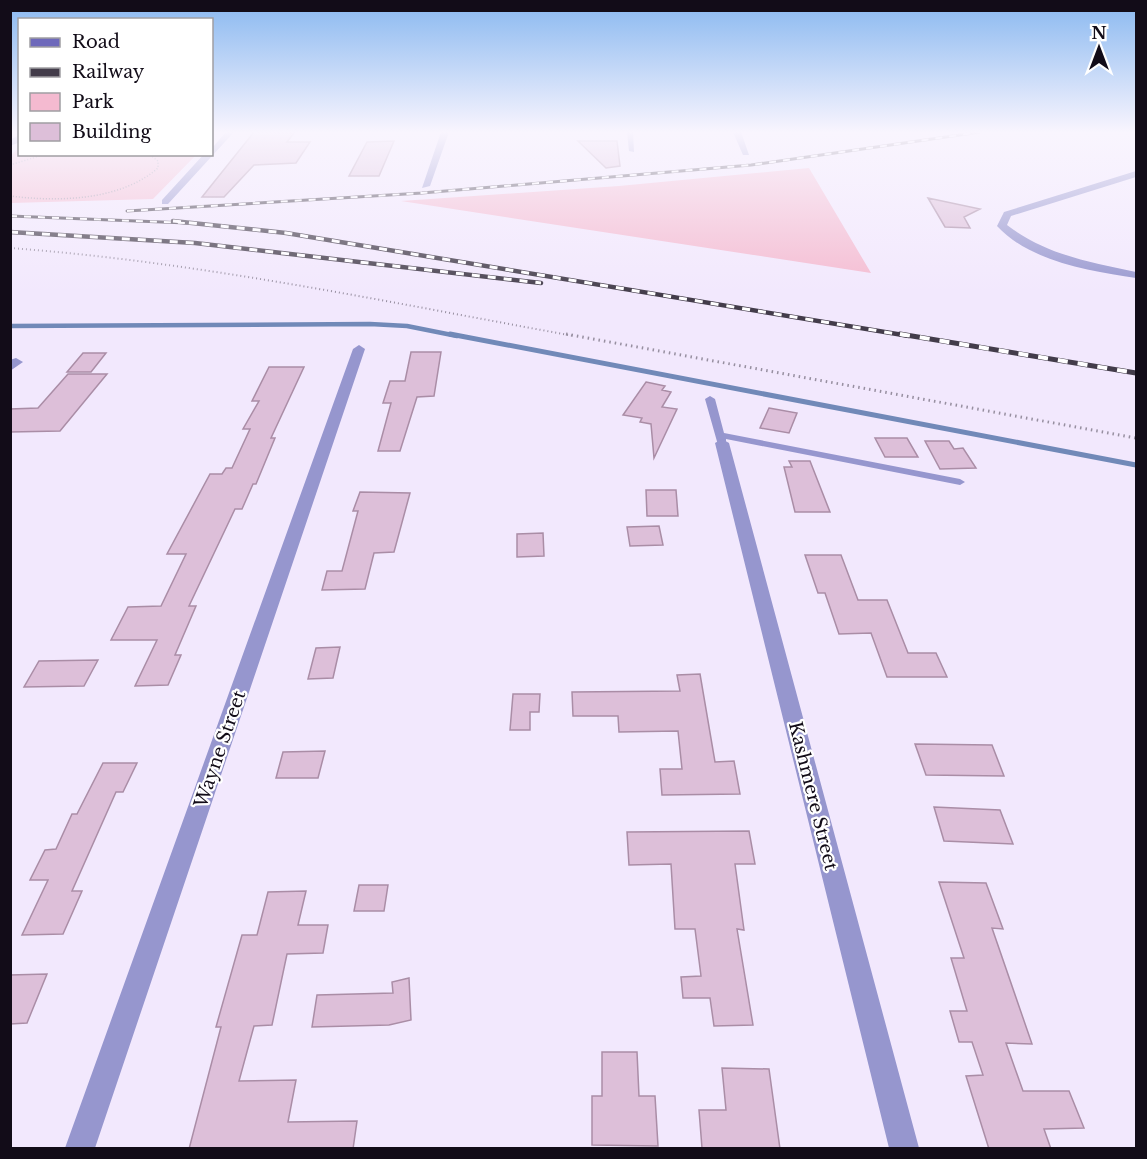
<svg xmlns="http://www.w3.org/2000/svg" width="1147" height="1159" font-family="'Libre Baskerville',serif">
  <rect width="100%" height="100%" fill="#f2e8fd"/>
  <path fill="#f4bad0" d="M 19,148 L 20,154 L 196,155 L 153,199 L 11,203 L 11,155 Z
    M 809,168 L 871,273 L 401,201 L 619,186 Z"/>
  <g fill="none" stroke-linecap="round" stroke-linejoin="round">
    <path stroke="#7189b8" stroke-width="4.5" d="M 10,326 L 370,324 L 407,326 L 457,336"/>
    <path stroke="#7189b8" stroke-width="5" d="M 450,334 L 1136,465"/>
  </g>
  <path fill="#ddbfd9" stroke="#aa8da6" stroke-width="1.5" d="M 254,132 L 294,133 L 287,142 L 310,142 L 296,163 L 254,165 L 224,197 L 202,197 Z
    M 394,141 L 379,176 L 349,176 L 367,142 Z
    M 578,141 L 617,141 L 620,166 L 606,168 Z
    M 928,198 L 980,209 L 964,217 L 970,228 L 945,227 Z
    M 411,352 L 441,352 L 434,396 L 417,397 L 400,451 L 378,451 L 391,403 L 383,403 L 390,381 L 405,381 Z
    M 83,353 L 106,353 L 91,372 L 67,372 Z
    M 269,367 L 304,367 L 271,438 L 275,438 L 256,484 L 253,484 L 242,509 L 235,509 L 189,606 L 196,606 L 175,655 L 181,655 L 168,685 L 135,686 L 157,640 L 111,640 L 128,607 L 161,606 L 186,554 L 167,554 L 210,474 L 222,474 L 226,468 L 232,468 L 250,429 L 243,429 L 259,401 L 252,401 Z
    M 68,374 L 107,374 L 60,431 L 10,432 L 10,409 L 38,408 Z
    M 646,382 L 665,386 L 662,390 L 671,392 L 662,407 L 677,409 L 654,458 L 651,424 L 640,422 L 642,418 L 623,415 Z
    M 769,408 L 797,413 L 789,433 L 760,428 Z
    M 875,438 L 907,438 L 918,457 L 885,457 Z
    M 925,441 L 949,441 L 954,449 L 963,448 L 976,468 L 940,469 Z
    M 789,461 L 810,461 L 830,512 L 795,512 L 784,467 L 792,467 Z
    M 646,490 L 676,490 L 678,516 L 647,516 Z
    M 360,492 L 410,493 L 394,552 L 374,553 L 365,589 L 322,590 L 327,571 L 342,571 L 358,511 L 353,511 Z
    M 659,526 L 663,545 L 630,546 L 627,527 Z
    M 543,533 L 544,556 L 517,557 L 517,534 Z
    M 805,555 L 841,555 L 858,600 L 887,600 L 908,653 L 936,653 L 947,677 L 887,677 L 871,633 L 839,634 L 825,593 L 818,593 Z
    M 340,647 L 333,678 L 308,679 L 316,648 Z
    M 98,660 L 84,686 L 24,687 L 39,661 Z
    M 700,674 L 715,762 L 734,761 L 740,794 L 662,795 L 660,769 L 682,769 L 678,731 L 619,732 L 618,716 L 573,716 L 572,692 L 680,691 L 677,675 Z
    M 513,694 L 540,694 L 539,712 L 530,712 L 530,730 L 510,730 Z
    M 915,744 L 992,745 L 1004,776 L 926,775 Z
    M 325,751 L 318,778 L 276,778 L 283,752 Z
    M 103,763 L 137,763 L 123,792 L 116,792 L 72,891 L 82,891 L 63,934 L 22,935 L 48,880 L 30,880 L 45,850 L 56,849 L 72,814 L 77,814 Z
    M 934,807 L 1000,810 L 1013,844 L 944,841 Z
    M 749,831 L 755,864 L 735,864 L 744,930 L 737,929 L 753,1025 L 714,1026 L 710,998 L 683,998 L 681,977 L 701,976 L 695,929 L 675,929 L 671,864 L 629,865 L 627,832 Z
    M 939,882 L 986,883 L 1003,929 L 992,928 L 1032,1044 L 1006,1043 L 1023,1091 L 1069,1091 L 1084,1128 L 1044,1129 L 1051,1149 L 989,1149 L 966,1076 L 983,1075 L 972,1042 L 959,1042 L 950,1011 L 967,1011 L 951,958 L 964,958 Z
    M 359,885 L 388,885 L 384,911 L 354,911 Z
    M 306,891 L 298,925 L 328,925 L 323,953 L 287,954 L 272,1025 L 254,1026 L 239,1081 L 296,1080 L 288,1122 L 357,1121 L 353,1149 L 189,1149 L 221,1027 L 216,1027 L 242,935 L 257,935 L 268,892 Z
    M 47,974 L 27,1023 L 10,1024 L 10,975 Z
    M 409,978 L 411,1020 L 389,1025 L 312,1027 L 317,995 L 393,993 L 392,982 Z
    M 602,1052 L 637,1052 L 639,1096 L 655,1096 L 658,1146 L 592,1145 L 592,1096 L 602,1096 Z
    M 722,1068 L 769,1069 L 780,1149 L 702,1148 L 699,1110 L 726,1110 Z"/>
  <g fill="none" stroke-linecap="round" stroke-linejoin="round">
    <path stroke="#978fa0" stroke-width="1.5" stroke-dasharray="1 2" stroke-linecap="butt" d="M 10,165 L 46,154
      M 10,196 C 58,202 120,201 158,168 L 158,161 L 149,154"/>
    <path stroke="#978fa0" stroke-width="2" stroke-dasharray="1 3" stroke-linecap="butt" d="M 10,248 C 200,262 387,302 574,336"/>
    <path stroke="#978fa0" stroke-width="3" stroke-dasharray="1.5 4" stroke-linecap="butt" d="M 566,334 L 1136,438"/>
    <path fill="#9696ce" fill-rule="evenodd" d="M 627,132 L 633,132 L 634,152 L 629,151 Z
      M 710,396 L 715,399 L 724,433 L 960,479 L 965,482 L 960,485 L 726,439 L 726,445 L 718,445 L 705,399 Z"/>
    <path fill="#9696ce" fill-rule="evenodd" d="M 226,132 L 234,132 L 168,204 L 162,204 L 162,200 L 204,154 L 212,154 L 212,148 Z
      M 441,132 L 449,132 L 430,186 L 422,188 Z
      M 733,132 L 741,132 L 749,155 L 743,155 Z
      M 1136,171 L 1136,177 L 1011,216 L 1007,225 C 1046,255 1090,262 1136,272 L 1136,278 C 1091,271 1030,262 997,226 L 1004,212 Z
      M 359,345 L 365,349 L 95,1148 L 65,1148 L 353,349 Z
      M 16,358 L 23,362 L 10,371 L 10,360 Z
      M 722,439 L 729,443 L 919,1148 L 889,1148 L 715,443 Z"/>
    <path fill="#6e69bb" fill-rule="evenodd" d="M 17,136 L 20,136 L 20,142 L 10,146 L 10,140 Z"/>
    <defs>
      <path id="rail-far2" d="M 127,211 L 422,193 L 751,165 L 980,132
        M 10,216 L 187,223"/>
      <path id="rail-far1" d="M 173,221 L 286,233 L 909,336
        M 10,232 L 195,243 L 541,283"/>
      <path id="rail" d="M 900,334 L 1136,373"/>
    </defs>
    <use href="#rail-far2" stroke="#433c4a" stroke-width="3"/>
    <use href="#rail-far1" stroke="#433c4a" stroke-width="4.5"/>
    <use href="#rail" stroke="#433c4a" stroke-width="5"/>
    <use href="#rail-far2" stroke="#fff" stroke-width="2" stroke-dasharray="7" stroke-linecap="butt"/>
    <use href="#rail-far1" stroke="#fff" stroke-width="3" stroke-dasharray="8" stroke-linecap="butt"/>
    <use href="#rail" stroke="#fff" stroke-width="4" stroke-dasharray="10" stroke-linecap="butt"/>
  </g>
  <linearGradient id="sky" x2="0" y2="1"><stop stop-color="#89b8f0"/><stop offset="0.45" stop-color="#f9f5fe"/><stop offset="1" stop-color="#f9f5fe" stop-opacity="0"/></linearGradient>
  <rect width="1147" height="294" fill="url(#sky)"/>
  <g text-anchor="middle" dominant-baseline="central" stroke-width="4.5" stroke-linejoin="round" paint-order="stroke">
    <g font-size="18" fill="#120c18" stroke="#fff">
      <text transform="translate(220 749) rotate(-71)">Wayne Street</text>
      <text transform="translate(813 796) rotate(76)">Kashmere Street</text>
    </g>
  </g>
  <rect width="1147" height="1159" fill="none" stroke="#120c18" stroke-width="24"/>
  <rect x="18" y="18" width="195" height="138" fill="#ffffff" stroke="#a09ea3" stroke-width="1.5"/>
  <rect x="30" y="38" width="30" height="9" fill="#6e69bb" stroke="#a09ea3" stroke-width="1.5"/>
  <text x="72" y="48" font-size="18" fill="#120c18">Road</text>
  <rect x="30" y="68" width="30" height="9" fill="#433c4a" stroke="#a09ea3" stroke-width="1.5"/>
  <text x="72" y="78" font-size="18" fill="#120c18">Railway</text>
  <rect x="30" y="93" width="30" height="18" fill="#f4bad0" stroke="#a09ea3" stroke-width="1.5"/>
  <text x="72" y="108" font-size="18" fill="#120c18">Park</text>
  <rect x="30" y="123" width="30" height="18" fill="#ddbfd9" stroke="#a09ea3" stroke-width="1.5"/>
  <text x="72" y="138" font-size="18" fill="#120c18">Building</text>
  <g transform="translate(1099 48)" stroke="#ffffff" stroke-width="4.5" paint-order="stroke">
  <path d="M0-4.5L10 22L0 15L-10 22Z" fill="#120c18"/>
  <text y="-9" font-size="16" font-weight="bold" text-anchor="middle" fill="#120c18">N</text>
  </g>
</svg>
